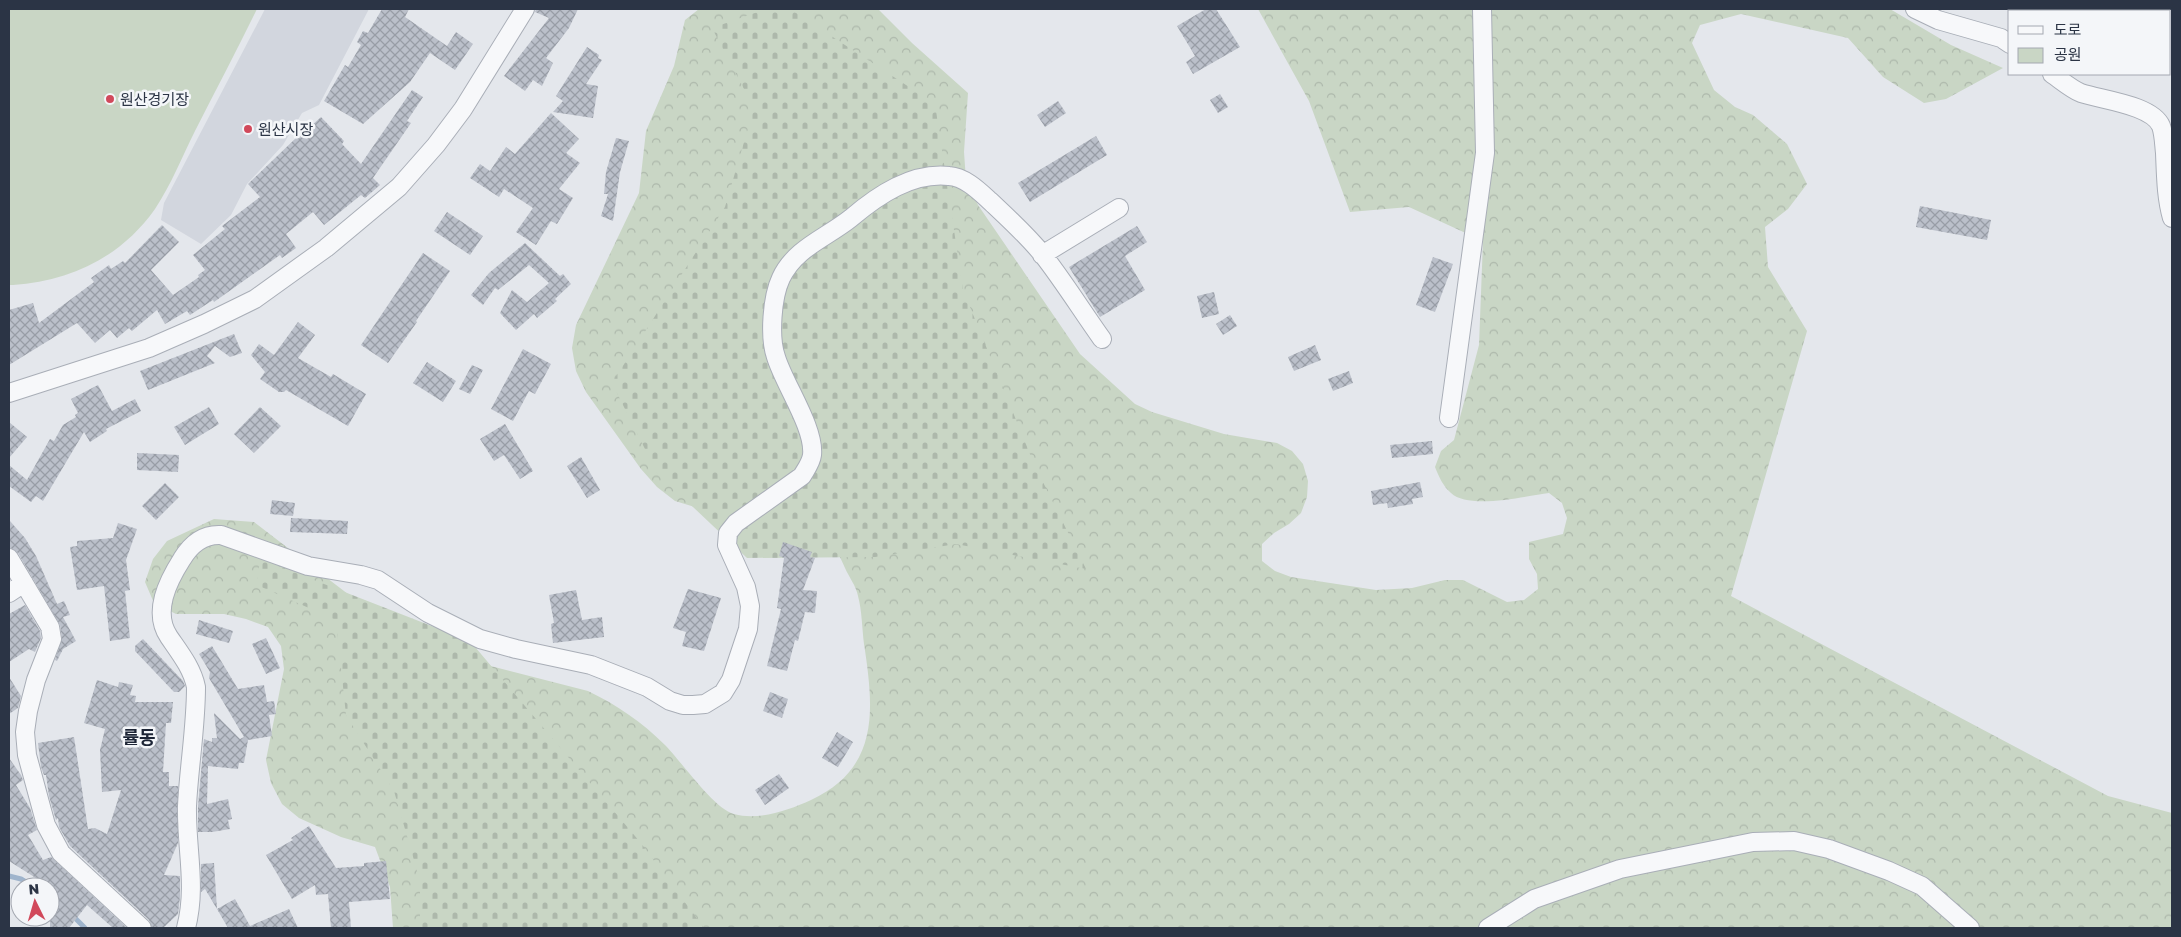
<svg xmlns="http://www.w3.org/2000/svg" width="2181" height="937" font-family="'Golos Text','Noto Sans KR',sans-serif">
  <defs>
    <pattern id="forest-crowns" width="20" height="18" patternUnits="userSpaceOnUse" patternTransform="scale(1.25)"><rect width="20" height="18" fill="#c9d6c5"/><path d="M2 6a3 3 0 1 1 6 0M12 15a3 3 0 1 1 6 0" fill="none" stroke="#adb8ab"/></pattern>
    <pattern id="cemetery-stones" width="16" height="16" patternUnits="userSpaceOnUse" patternTransform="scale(1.25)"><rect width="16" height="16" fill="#c9d6c5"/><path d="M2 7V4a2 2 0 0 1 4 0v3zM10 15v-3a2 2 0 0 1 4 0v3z" fill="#adb8ab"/></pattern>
    <pattern id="building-cross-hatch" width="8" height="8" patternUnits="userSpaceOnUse" patternTransform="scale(1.25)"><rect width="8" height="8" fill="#bbc0ca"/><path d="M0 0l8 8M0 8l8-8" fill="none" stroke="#989da6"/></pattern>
  </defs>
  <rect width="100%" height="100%" fill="#e4e7ec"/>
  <path fill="#d2d6de" d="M 265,9 L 369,9 L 319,105 L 302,113 L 283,145 L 247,184 L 231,215 L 201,244 L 161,220 L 164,203 Z"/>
  <path fill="url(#forest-crowns)" d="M 699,9 L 878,9 L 912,43 L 968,93 L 964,152 L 966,180 L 978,205 L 1080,354 L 1135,404 L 1152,412 L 1224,434 L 1277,443 L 1292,451 L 1303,464 L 1308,481 L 1307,497 L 1301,513 L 1289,524 L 1274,533 L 1262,544 L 1262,561 L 1275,571 L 1291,577 L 1376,590 L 1412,588 L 1445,580 L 1463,580 L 1507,602 L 1524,600 L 1538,589 L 1537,574 L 1529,559 L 1529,542 L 1563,534 L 1567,518 L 1562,503 L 1549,493 C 1525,496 1469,510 1451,493 C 1443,486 1439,477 1435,467 L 1441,451 L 1454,440 L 1479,345 L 1483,241 L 1409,207 L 1350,212 L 1309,101 L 1258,9 L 1890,9 L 1951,45 L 2003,68 L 1946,99 L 1924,103 L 1883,77 L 1848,38 L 1741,14 L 1700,25 L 1692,43 L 1714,90 L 1735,107 L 1753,115 L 1787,144 L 1807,184 L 1788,209 L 1765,227 L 1768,267 L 1807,331 L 1731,596 L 2108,796 L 2172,813 L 2172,928 L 393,928 L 390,887 L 375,847 L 341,837 L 299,818 L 282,804 L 271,783 L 266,760 L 284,669 L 281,646 L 268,627 L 246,619 L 224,614 L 176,614 L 154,603 L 145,582 L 153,559 L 167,541 L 214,519 L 254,522 L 417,647 L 588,691 C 617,705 642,722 665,745 C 681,761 714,809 734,814 C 759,821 789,810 811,800 C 880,768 874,709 864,644 C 862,628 862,611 858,596 C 856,586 849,577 845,568 C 836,548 826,527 816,507 L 698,508 L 675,501 L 657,487 L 641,469 L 586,392 L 576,371 L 572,348 L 576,325 L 639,193 L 646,131 L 674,66 L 685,20 Z"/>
  <path fill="url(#cemetery-stones)" d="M 766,9 L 790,9 L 935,104 L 963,290 L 1034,464 L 1086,569 L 956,544 L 875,557 L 747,558 L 657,473 L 612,383 L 725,207 L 754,108 L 712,28 Z
    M 260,559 L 470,641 L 640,842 L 704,928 L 420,928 L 420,881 L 394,791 L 346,715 L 336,620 L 257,585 Z"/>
  <path fill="#c9d6c5" d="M 9,9 L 257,9 C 237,50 216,90 195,131 C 182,157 171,185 155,209 C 121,257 71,281 13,285 L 9,285 Z"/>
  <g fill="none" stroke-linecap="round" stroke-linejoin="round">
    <path stroke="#9fb4cc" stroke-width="5" d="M 9,876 L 21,879 L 34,887
      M 71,914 L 85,928"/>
  </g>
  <path fill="url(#building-cross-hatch)" d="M 382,9 L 409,9 L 405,17 L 447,46 L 456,32 L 473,44 L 455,70 L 430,53 L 410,82 L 363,124 L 324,101 L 345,65 L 348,67 L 361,45 L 357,42 L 363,31 L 368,33 Z
    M 536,9 L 578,9 L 569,28 L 546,58 L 553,63 L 542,86 L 533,80 L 525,91 L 504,76 L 549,18 L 535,12 Z
    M 1206,9 L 1216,9 L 1240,47 L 1193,74 L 1186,62 L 1195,56 L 1177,26 Z
    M 587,47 L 599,55 L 598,58 L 602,60 L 586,84 L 598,86 L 593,118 L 553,112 L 563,101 L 556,96 Z
    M 412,90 L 423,97 L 407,121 L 411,123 L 373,178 L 380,185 L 365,198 L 361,195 L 324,225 L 313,212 L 286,234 L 296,248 L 282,258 L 280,255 L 214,302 L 213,300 L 190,315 L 187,311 L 165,324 L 157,310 L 132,331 L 129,328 L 117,338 L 110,330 L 95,343 L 77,323 L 9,365 L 9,310 L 33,303 L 39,323 L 94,282 L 91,278 L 109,265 L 111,269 L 123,261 L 125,263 L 162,225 L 179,242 L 151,270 L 173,295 L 199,277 L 198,275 L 205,270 L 193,255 L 225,229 L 222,226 L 260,197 L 248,184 L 297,137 L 298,138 L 321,117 L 344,141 L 342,144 L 361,164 Z
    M 1220,94 L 1228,107 L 1218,113 L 1210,100 Z
    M 1058,101 L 1066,113 L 1045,127 L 1037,115 Z
    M 551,113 L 579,139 L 566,153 L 580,163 L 559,189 L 573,198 L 557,224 L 551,221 L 536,245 L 516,232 L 533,208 L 504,189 L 499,197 L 470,178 L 480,164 L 490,171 L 506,147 L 515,154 Z
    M 1096,136 L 1107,155 L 1030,202 L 1018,183 Z
    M 616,138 L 629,141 L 620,172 L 613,221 L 601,216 L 608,194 L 604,194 L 606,172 Z
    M 1920,206 L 1991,220 L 1987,240 L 1916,227 Z
    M 447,212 L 483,236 L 470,255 L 434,231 Z
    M 1137,226 L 1147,242 L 1125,256 L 1145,290 L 1100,317 L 1069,267 Z
    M 525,243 L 560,276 L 563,274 L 571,284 L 555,299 L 557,301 L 537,318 L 534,314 L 516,330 L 500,313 L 512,290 L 527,302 L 549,283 L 529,265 L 498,290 L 495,288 L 483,305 L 471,295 L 489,273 Z
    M 423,253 L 450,271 L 416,321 L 417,322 L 388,363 L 361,345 Z
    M 1433,257 L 1453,264 L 1435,312 L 1416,305 Z
    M 1214,292 L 1219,314 L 1202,318 L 1197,296 Z
    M 1230,315 L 1237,326 L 1223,335 L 1216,324 Z
    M 298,322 L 315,335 L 298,358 L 331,377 L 333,374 L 366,394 L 348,426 L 286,390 L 284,392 L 279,392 L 260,379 L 265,372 L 251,355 L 259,344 L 274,355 Z
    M 234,334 L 242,353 L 230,357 L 215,346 L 207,356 L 215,363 L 148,390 L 140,371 Z
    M 1315,345 L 1321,360 L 1294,371 L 1288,357 Z
    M 523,349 L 551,364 L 535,394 L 529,391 L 513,421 L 491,409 Z
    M 427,362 L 456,381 L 443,402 L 413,383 Z
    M 472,365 L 483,370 L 470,394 L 459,389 Z
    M 1349,371 L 1353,383 L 1333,391 L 1328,379 Z
    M 98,385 L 112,411 L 135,399 L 141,411 L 106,429 L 107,431 L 90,442 L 84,432 L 43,501 L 36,496 L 31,502 L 9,486 L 9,465 L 27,480 L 50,439 L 54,441 L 63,425 L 76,417 L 75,415 L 78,413 L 71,399 Z
    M 209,407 L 219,424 L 185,445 L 174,427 Z
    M 260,407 L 281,426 L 254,453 L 234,434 Z
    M 9,422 L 27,437 L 9,458 Z
    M 505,424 L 533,471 L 520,479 L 504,455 L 494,461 L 480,439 Z
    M 1432,441 L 1433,454 L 1392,458 L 1390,445 Z
    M 137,453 L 179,455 L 178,472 L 137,470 Z
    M 581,457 L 600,490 L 587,498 L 567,466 Z
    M 1420,482 L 1423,497 L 1412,499 L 1413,504 L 1388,508 L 1387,503 L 1373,505 L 1371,491 Z
    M 165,483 L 179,497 L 156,520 L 142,506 Z
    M 272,500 L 295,503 L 293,516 L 270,514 Z
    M 291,518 L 348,521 L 347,534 L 290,532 Z
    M 9,520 L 25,538 L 36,556 L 57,604 L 64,601 L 70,615 L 63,617 L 76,641 L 63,649 L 57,661 L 55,660 L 62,638 L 60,625 L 18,553 L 9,547 Z
    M 118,523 L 137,529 L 126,560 L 130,590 L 125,591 L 130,638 L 110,641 L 104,586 L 77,590 L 70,547 L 77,546 L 77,541 L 113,538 Z
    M 783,542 L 812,552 L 810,557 L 815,558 L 803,590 L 817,591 L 815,613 L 805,612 L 798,641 L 795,640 L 787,671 L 767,666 L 781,609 L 777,608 L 784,558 L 779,556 Z
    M 688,589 L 721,598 L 704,651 L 682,646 L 686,632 L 673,628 Z
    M 576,590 L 582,620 L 602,617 L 604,637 L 553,643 L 551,624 L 554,623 L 549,595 Z
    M 25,605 L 40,631 L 41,638 L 35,652 L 29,649 L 9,662 L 9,614 Z
    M 199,620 L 233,631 L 229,643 L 196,634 Z
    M 266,638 L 280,668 L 266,674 L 252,644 Z
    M 143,639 L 183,681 L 185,686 L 179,692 L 174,692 L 135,651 L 135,646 Z
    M 212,646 L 238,689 L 264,685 L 267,702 L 274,701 L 276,714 L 269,715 L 272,736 L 248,740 L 244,763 L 239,763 L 238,769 L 208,766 L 207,804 L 228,799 L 232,819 L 228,820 L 230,829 L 212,832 L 198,832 L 198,806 L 204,739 L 212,742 L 212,738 L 217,738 L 214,713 L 240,739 L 244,737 L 209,678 L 210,672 L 199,654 Z
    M 9,677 L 21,696 L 18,708 L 9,714 Z
    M 97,680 L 118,687 L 119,682 L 133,685 L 130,695 L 136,696 L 135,702 L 173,702 L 171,723 L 166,723 L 163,772 L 169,772 L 169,786 L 178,786 L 178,843 L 164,875 L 180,876 L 180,897 L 178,914 L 163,928 L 152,928 L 149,920 L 70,846 L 59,827 L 58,818 L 56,820 L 49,796 L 46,775 L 44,775 L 41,767 L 38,743 L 74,737 L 88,829 L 95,828 L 107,834 L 121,790 L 102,792 L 100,750 L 105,729 L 84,723 Z
    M 770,692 L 788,699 L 782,718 L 763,711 Z
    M 837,732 L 853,742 L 838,767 L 822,758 Z
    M 9,758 L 21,775 L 23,780 L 16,785 L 30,808 L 37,830 L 28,835 L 43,860 L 51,857 L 127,928 L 113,928 L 87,905 L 69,928 L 50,928 L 50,887 L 9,861 Z
    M 779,774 L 789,788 L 765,805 L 755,790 Z
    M 309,826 L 336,868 L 364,866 L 364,863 L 386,861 L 390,899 L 349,902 L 351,928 L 331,928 L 328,894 L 316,895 L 315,885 L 292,899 L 266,855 L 293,840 L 291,838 Z
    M 214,863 L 217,909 L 205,889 L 201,892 L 201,864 Z
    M 235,899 L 250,926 L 289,909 L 298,928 L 228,928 L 217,909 Z"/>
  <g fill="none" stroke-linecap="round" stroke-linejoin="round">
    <defs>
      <path id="minor" d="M 1915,9 L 1938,20 L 2001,38 L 2010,44
        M 2052,74 C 2061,80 2071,89 2081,93 C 2102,100 2152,105 2161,126 C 2164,134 2164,145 2165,153 C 2166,175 2166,197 2172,218
        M 1042,255 L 1119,208
        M 9,393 L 149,348 L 204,324 L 255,299 L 326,248 L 399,187 L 436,145 L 463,109 L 525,9
        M 1449,418 L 1485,153 L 1482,9
        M 9,558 L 50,627 L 52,639 L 36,680 L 28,711 L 25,732 L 27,755 L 46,825 L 61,853 L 142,928
        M 9,593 L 24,583
        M 186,928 C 197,886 186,848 187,806 C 189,766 196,727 196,687 C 192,668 180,653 169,637 C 152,612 168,581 182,559 C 191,544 203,534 221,535 L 308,566 L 361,575 L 378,580 L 428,613 L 480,639 L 516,649 L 591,665 L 647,687 L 670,701 L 683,705 L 693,705 L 705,704 L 723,693 L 731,680 L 748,629 L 750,606 L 746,587 L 727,545 L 728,533 L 736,523 L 802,476 C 806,469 811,463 812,455 C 815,428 784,384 776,357 C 769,337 772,297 781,278 C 795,248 826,238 851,218 C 878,195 912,172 949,176 C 965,177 979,191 990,201 C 1008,218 1027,235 1043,255 C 1064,282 1082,311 1102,339
        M 1488,928 L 1534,899 L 1620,869 L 1753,842 L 1794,841 L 1829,849 L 1889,871 L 1922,886 L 1970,928"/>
    </defs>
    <use href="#minor" stroke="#a9aeb7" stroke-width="20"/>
    <use href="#minor" stroke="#f7f8fa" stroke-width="18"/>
  </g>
  <g fill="#d1495b" stroke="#f4f6f9" stroke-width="2">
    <circle cx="110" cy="99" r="5"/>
    <circle cx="248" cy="129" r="5"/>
  </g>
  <g text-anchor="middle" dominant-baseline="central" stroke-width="5" stroke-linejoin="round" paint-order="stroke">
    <g font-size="15" fill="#2b3445" stroke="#f4f6f9" text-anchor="start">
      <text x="120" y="99">원산경기장</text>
      <text x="258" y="129">원산시장</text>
    </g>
    <g font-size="18" font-weight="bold" fill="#1d2536" stroke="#f4f6f9">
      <text x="139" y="737">률동</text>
    </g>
  </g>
  <rect width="2181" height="937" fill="none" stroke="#2b3445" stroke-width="20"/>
  <rect x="2008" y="10" width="162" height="65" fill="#f4f6f9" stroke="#a4a8b1"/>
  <rect x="2018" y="26" width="25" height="8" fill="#f7f8fa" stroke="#a4a8b1"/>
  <text x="2054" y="35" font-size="15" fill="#2b3445">도로</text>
  <rect x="2018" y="48" width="25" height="15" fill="#c9d6c5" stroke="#a4a8b1"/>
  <text x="2054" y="60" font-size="15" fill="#2b3445">공원</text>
  <g transform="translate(35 902) rotate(355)"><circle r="24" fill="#f4f6f9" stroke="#a4a8b1"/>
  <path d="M0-4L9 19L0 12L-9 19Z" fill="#d1495b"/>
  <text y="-8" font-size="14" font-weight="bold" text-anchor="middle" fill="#2b3445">N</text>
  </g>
</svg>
